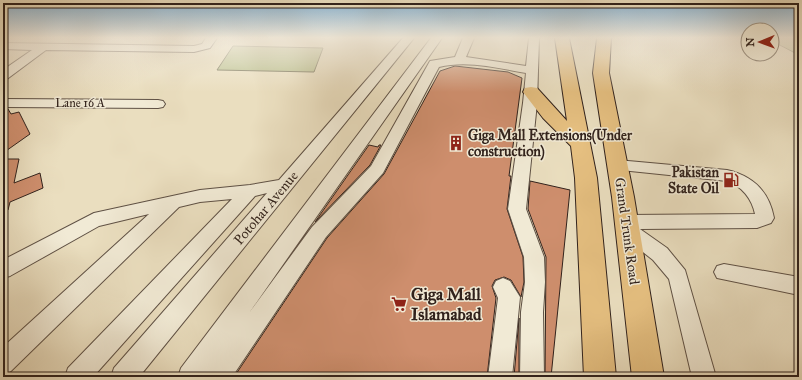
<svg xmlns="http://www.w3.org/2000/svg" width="802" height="380" font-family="'IM FELL Great Primer',serif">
  <rect width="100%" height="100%" fill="#eadebf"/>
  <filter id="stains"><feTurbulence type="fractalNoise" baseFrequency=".005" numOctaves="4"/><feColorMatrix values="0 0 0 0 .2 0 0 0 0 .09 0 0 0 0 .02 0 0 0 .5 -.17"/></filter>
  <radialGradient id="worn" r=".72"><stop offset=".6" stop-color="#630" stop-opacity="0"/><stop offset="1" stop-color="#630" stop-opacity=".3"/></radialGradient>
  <path fill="#bac08f" stroke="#767156" d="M 772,38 L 799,38 L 799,55 L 772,41 Z
    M 233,46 L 323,48 L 314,72 L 217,70 Z"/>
  <path fill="#ce8e6d" stroke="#31221c" d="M 455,66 L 508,72 L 522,78 L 509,176 L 511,176 L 507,209 L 523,257 L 524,282 L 521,297 L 511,280 L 504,277 L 495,280 L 492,286 L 496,298 L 487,377 L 234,377 L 327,238 L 384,174 L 440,71 Z
    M 3,108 L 8,109 L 11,114 L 19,112 L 30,134 L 3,153 Z
    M 369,145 L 378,147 L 379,145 L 381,145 L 370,165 L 315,222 Z
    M 3,159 L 19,159 L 14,183 L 40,173 L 43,188 L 10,202 L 8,210 L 3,209 Z
    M 530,181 L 570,190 L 551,377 L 545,377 L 546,257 L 528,209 Z
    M 519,318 L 519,377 L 514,377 Z"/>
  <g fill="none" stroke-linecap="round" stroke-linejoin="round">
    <defs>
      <path id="minor" d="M 206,38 L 217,38 L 210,48 L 194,52 L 46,50 L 7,79 L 3,80 L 3,70 L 32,50 L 3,49 L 3,43 L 194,46 L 202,44 Z
        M 403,38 L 414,38 L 139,377 L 111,377 L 114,368 L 267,193 L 255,196 L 93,377 L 65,377 L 68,368 L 232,199 L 200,202 L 179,207 L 11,371 L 3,375 L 3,347 L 149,214 L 99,226 L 10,276 L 3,278 L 3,260 L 94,213 L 200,190 L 250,185 L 279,180 Z
        M 431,38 L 442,38 L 249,313 L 312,227 L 371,166 L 430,61 L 455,57 L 463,38 L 474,38 L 466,57 L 526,66 L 529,38 L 539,38 L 537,103 L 526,209 L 544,257 L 545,282 L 543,312 L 544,377 L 520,377 L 521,312 L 525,282 L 524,257 L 508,209 L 523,103 L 526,73 C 497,68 467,60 439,67 L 383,173 L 326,237 L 232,377 L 206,377 L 207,374 L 205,377 L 178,377 L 181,368 Z
        M 3,99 L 158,100 L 163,101 L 165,104 L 163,107 L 158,108 L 3,107 Z
        M 617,160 L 727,170 C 753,176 769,191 774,218 L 771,223 L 757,228 L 640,229 L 667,248 L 685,270 L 716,377 L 692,377 L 669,279 L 653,260 L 620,234 L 617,222 L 620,217 L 626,215 L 755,214 C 752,199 742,186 727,181 L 611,169 L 609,165 L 611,161 Z
        M 724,264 L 799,277 L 799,295 L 717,278 L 714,272 L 717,266 Z
        M 503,278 L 510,281 L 520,297 L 512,377 L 488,377 L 498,298 L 493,287 L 496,281 Z"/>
      <path id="highway" d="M 555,38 L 569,38 L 597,178 L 616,377 L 584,377 L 575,178 L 571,146 L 543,118 L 523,92 L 525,88 L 531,87 L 537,88 L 567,121 Z
        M 597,38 L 611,38 L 609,73 L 634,197 L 664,377 L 632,377 L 612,197 L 593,73 Z"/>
    </defs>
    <use href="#minor" stroke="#5f5145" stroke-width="2"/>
    <use href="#highway" stroke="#31221c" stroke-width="2"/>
    <use href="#minor" fill="#f1ead5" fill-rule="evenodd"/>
    <use href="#highway" fill="#e5bf80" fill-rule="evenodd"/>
  </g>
  <linearGradient id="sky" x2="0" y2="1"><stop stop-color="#8ab6d7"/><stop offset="0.41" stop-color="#f6f0e2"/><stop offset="1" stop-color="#f6f0e2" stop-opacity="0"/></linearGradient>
  <rect width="802" height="92" fill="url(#sky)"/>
  <defs>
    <symbol id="building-bare" viewBox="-9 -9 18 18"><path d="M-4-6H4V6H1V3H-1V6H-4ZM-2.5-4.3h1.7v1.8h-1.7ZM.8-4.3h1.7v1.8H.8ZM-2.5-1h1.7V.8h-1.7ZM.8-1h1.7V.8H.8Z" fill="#8f2418" stroke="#f1ead5" stroke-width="2.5" paint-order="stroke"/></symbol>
    <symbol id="fuel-bare" viewBox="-9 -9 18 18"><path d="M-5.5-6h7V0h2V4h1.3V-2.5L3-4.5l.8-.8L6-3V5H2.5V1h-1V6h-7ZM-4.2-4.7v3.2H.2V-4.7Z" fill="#8f2418" stroke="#f1ead5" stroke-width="2.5" paint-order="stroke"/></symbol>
    <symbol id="supermarket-bare" viewBox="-9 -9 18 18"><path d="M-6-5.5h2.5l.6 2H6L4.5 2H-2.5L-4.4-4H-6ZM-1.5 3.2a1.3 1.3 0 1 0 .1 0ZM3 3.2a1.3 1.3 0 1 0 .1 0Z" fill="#8f2418" stroke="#f1ead5" stroke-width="2.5" paint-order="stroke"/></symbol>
  </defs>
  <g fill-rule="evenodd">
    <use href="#building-bare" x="445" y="132" width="22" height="22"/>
    <use href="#fuel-bare" x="720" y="169" width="22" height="22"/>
    <use href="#supermarket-bare" x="388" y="293" width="22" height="22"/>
  </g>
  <g text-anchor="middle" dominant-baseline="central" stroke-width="3" stroke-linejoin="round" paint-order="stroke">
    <g font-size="12" fill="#31221c" stroke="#f1ead5">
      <text x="80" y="103">Lane 16 A</text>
    </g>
    <g font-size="14" font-weight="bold" fill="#31221c" stroke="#f1ead5" text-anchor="start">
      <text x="468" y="135">Giga Mall Extensions(Under<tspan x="468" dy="16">construction)</tspan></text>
      <text x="719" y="172" text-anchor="end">Pakistan<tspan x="719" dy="16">State Oil</tspan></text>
    </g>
    <g font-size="14" fill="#31221c" stroke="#f1ead5">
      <text transform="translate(266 208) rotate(-50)">Potohar Avenue</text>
      <text transform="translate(627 231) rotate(82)">Grand Trunk Road</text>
    </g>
    <g font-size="17" font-weight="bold" fill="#31221c" stroke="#f1ead5" text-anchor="start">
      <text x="411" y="294">Giga Mall<tspan x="411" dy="20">Islamabad</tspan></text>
    </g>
  </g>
  <rect width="802" height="380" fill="none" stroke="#eadebf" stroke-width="16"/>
  <rect x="4" y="4" width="794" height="372" fill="none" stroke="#31221c" stroke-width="2"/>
  <rect x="8" y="8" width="786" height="364" fill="none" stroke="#31221c"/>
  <g transform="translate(760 42) rotate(269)"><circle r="19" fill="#f1ead5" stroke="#a49a8b"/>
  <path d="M0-3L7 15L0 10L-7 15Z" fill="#8f2418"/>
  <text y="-6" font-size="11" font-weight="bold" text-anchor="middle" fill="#31221c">N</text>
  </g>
  <rect width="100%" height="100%" filter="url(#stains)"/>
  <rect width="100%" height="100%" fill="url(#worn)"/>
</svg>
